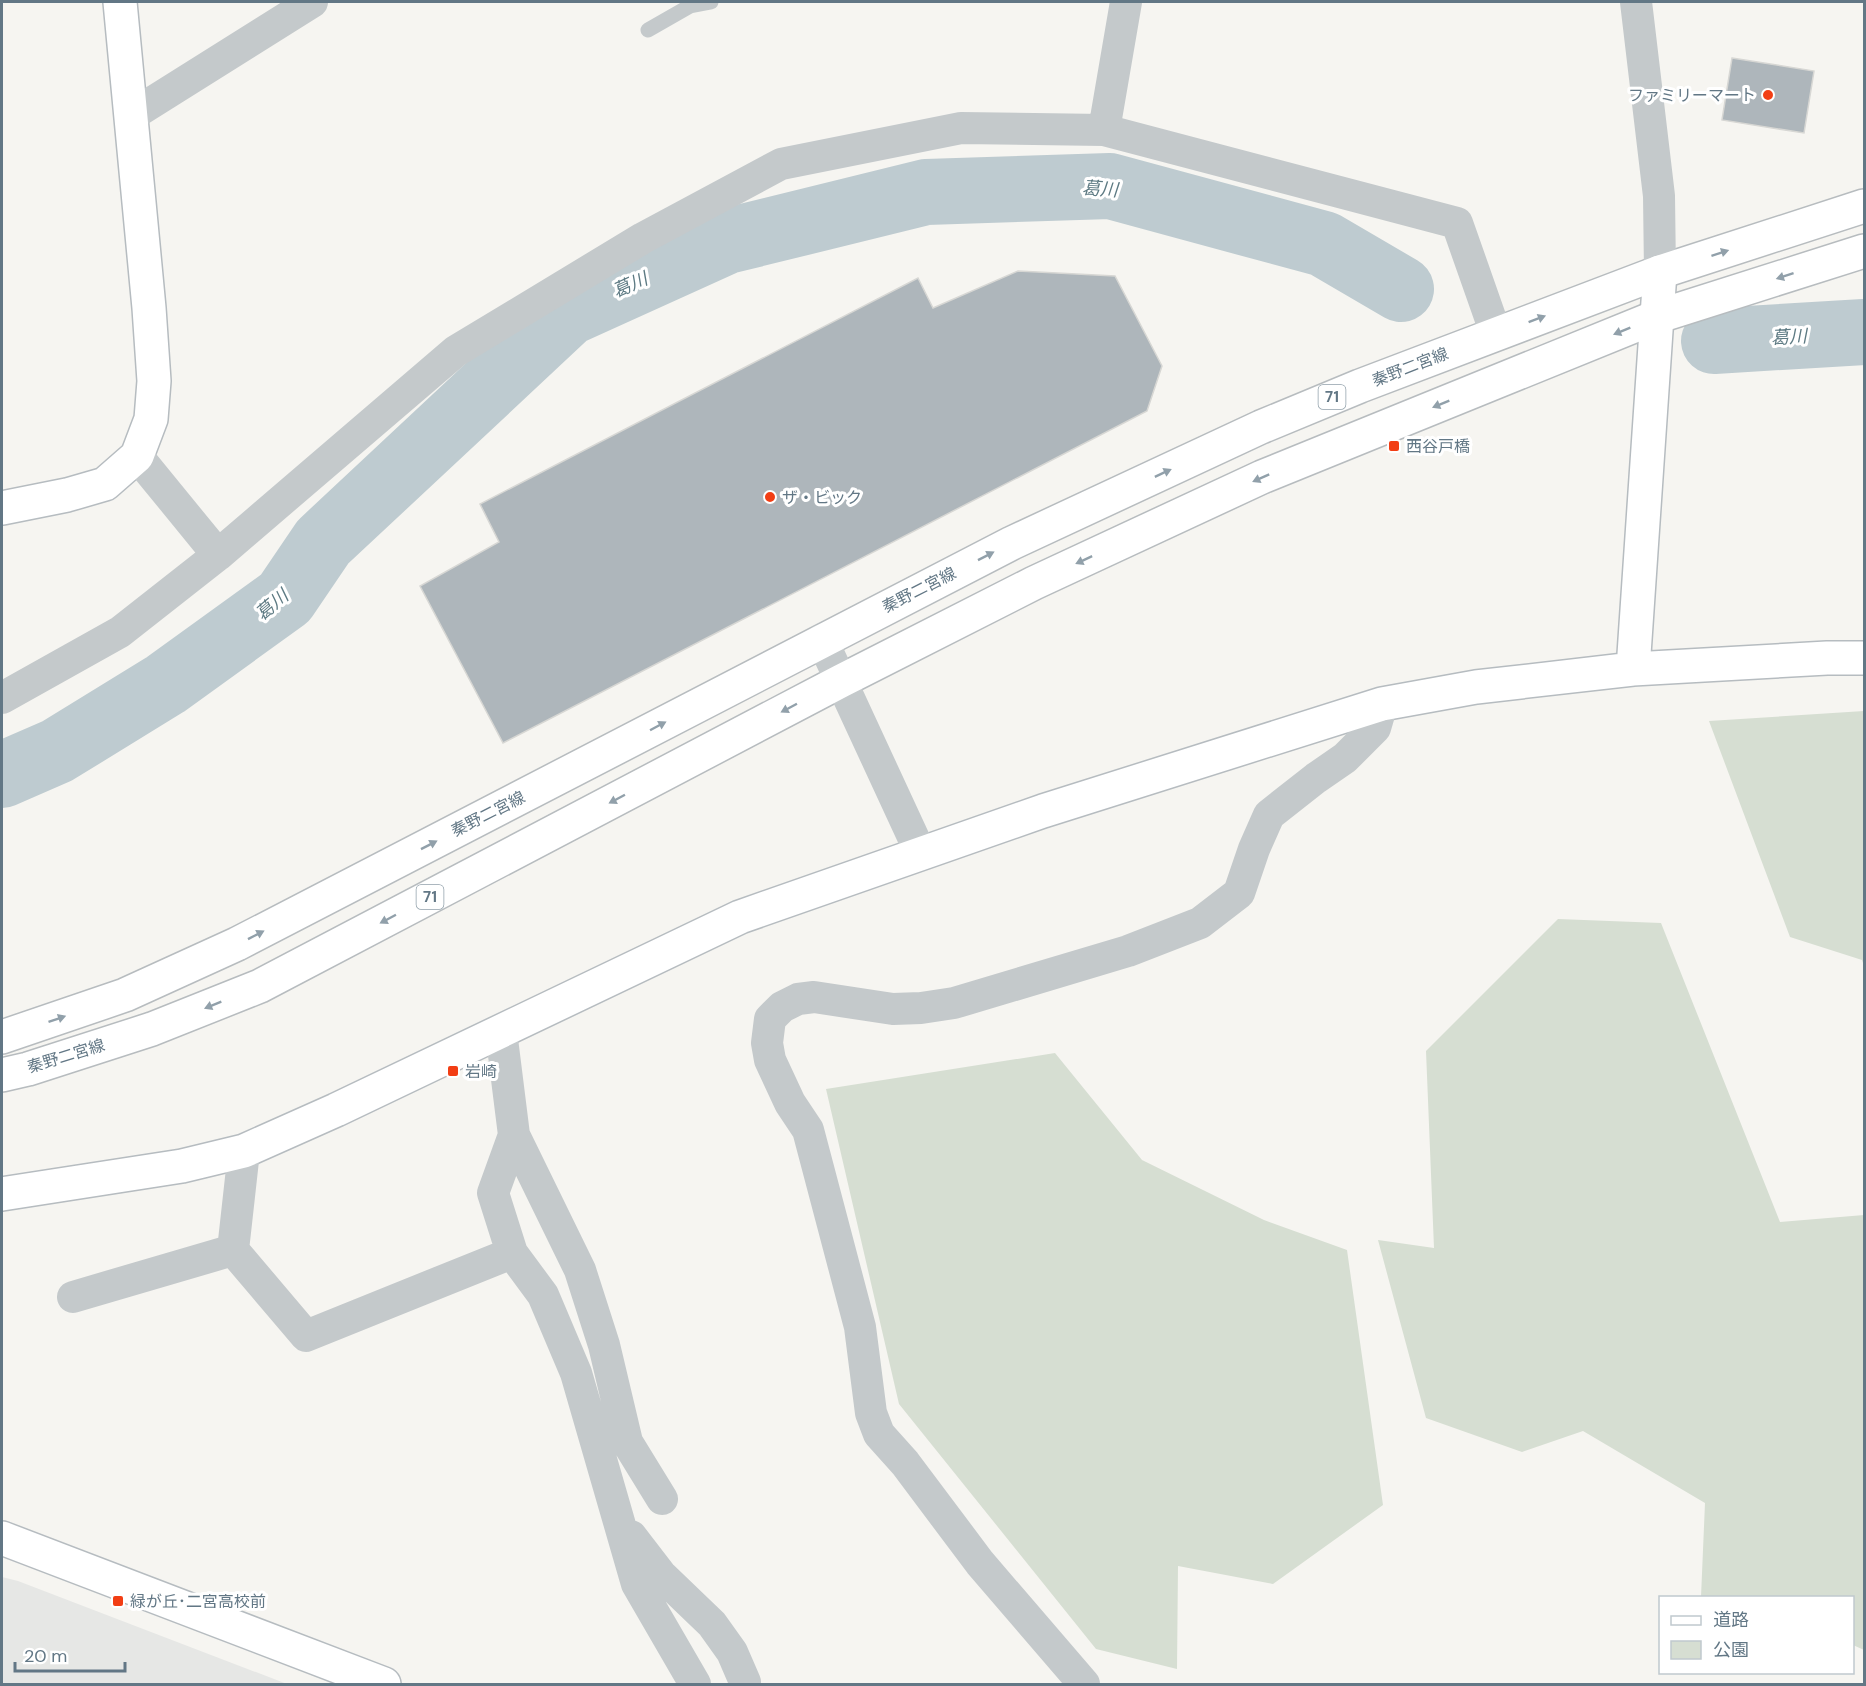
<svg xmlns="http://www.w3.org/2000/svg" width="1866" height="1686" font-family="'DM Sans','Noto Sans JP',sans-serif">
  <rect width="100%" height="100%" fill="#f6f5f1"/>
  <path fill="#e6e7e5" d="M 2,1577 L 18,1581 L 287,1684 L 2,1684 Z"/>
  <path fill="#d6ded2" d="M 1864,711 L 1864,966 L 1862,960 L 1790,937 L 1709,721 Z
    M 1558,919 L 1661,923 L 1780,1222 L 1864,1215 L 1864,1650 L 1853,1645 L 1852,1598 L 1701,1597 L 1705,1503 L 1583,1431 L 1522,1452 L 1426,1418 L 1378,1240 L 1434,1248 L 1426,1051 Z
    M 1055,1053 L 1142,1160 L 1264,1220 L 1347,1250 L 1383,1505 L 1273,1584 L 1178,1566 L 1177,1669 L 1096,1649 L 899,1404 L 826,1089 Z"/>
  <g fill="none" stroke-linecap="round" stroke-linejoin="round">
    <path stroke="#becbd0" stroke-width="66" d="M 1714,341 L 1864,332
      M 2,775 L 57,751 L 166,684 L 285,598 L 323,542 L 568,313 L 727,241 L 926,192 L 1110,186 L 1324,244 L 1401,289"/>
  </g>
  <path fill="#aeb6bb" stroke="#d7d7d4" stroke-width="1.5" d="M 1732,58 L 1814,71 L 1804,133 L 1722,120 Z
    M 1018,271 L 1115,276 L 1162,366 L 1147,411 L 503,743 L 420,586 L 499,542 L 480,504 L 918,278 L 933,308 Z"/>
  <g fill="none" stroke-linecap="round" stroke-linejoin="round">
    <defs>
      <path id="secondary" d="M 2,508 L 67,495 L 105,484 L 137,456 L 151,419 L 154,381 L 149,308 L 120,2
        M 1633,669 L 1660,272
        M 2,1194 L 182,1166 L 244,1151 L 336,1110 L 740,917 L 1043,811 L 1382,704 L 1476,687 L 1633,669 L 1827,658 L 1864,658
        M 2,1538 L 384,1684"/>
      <path id="primary" d="M 2,1037 L 125,995 L 237,944 L 1012,543 L 1261,427 L 1360,386 L 1660,272 L 1864,206
        M 2,1075 L 28,1069 L 152,1029 L 260,986 L 841,681 L 1034,583 L 1262,477 L 1656,317 L 1864,251"/>
    </defs>
    <use href="#secondary" stroke="#b6bcc0" stroke-width="36"/>
    <use href="#primary" stroke="#b7bcbf" stroke-width="36"/>
    <path stroke="#c4c9cb" stroke-width="15" d="M 648,30 L 690,6 L 711,2"/>
    <path stroke="#c4c9cb" stroke-width="32" d="M 1636,2 L 1659,196 L 1660,272
      M 132,115 L 312,2
      M 1104,130 L 1126,2
      M 137,456 L 218,555
      M 822,640 L 921,854
      M 2,698 L 120,632 L 218,555 L 456,351 L 643,238 L 781,164 L 961,128 L 1104,130 L 1457,223 L 1496,334
      M 501,1031 L 514,1135 L 580,1270 L 604,1345 L 627,1442 L 662,1499
      M 514,1135 L 493,1193 L 512,1253 L 543,1295 L 576,1373 L 637,1584 L 695,1684
      M 233,1250 L 244,1151
      M 73,1297 L 233,1250 L 306,1336 L 512,1253
      M 631,1536 L 661,1575 L 712,1624 L 732,1652 L 745,1682
      M 1084,1684 L 980,1563 L 905,1463 L 879,1434 L 871,1413 L 860,1327 L 808,1130 L 790,1103 L 770,1060 L 767,1043 L 770,1019 L 782,1007 L 798,999 L 814,997 L 893,1009 L 921,1008 L 954,1003 L 1128,951 L 1200,923 L 1239,893 L 1254,849 L 1269,815 L 1316,778 L 1345,758 L 1375,728 L 1382,704"/>
    <use href="#secondary" stroke="#fff" stroke-width="33"/>
    <use href="#primary" stroke="#fff" stroke-width="33"/>
  </g>
  <defs><path id="oneway-solid" d="M-6-.8H1V-3.2L6.5 0L1 3.2V.8H-6Z" transform="scale(1.5)"/></defs>
  <g fill="#91a0aa">
    <use href="#oneway-solid" transform="translate(1720 253) rotate(-18)"/>
    <use href="#oneway-solid" transform="translate(1785 276) rotate(162)"/>
    <use href="#oneway-solid" transform="translate(1537 319) rotate(-21)"/>
    <use href="#oneway-solid" transform="translate(1622 331) rotate(158)"/>
    <use href="#oneway-solid" transform="translate(1441 404) rotate(158)"/>
    <use href="#oneway-solid" transform="translate(1163 473) rotate(-25)"/>
    <use href="#oneway-solid" transform="translate(1261 478) rotate(156)"/>
    <use href="#oneway-solid" transform="translate(986 556) rotate(-27)"/>
    <use href="#oneway-solid" transform="translate(1084 560) rotate(155)"/>
    <use href="#oneway-solid" transform="translate(789 708) rotate(152)"/>
    <use href="#oneway-solid" transform="translate(658 726) rotate(-28)"/>
    <use href="#oneway-solid" transform="translate(617 799) rotate(152)"/>
    <use href="#oneway-solid" transform="translate(429 845) rotate(-27)"/>
    <use href="#oneway-solid" transform="translate(388 919) rotate(152)"/>
    <use href="#oneway-solid" transform="translate(256 935) rotate(-27)"/>
    <use href="#oneway-solid" transform="translate(213 1005) rotate(158)"/>
    <use href="#oneway-solid" transform="translate(57 1019) rotate(-19)"/>
  </g>
  <g fill="#f23e14" stroke="#fff" stroke-width="2">
    <circle cx="1768" cy="95" r="6"/>
    <rect x="1388" y="440" width="12" height="12" rx="3"/>
    <circle cx="770" cy="497" r="6"/>
    <rect x="447" y="1065" width="12" height="12" rx="3"/>
    <rect x="112" y="1595" width="12" height="12" rx="3"/>
  </g>
  <g text-anchor="middle" dominant-baseline="central" stroke-width="6" stroke-linejoin="round" paint-order="stroke">
    <g fill="#fff" stroke="#91a0aa" stroke-width="1.5">
      <rect x="1318.5" y="385" width="27" height="24" rx="4.5"/>
      <rect x="416.5" y="885" width="27" height="24" rx="4.5"/>
    </g>
    <g font-size="15" font-weight="bold" fill="#627785">
      <text x="1332" y="397">71</text>
      <text x="430" y="897">71</text>
    </g>
    <g font-size="16" fill="#627785" stroke="#fff" text-anchor="start">
      <text x="1756" y="95" text-anchor="end">ファミリーマート</text>
      <text x="1406" y="446">西谷戸橋</text>
      <text x="782" y="497">ザ・ビック</text>
      <text x="465" y="1071">岩崎</text>
      <text x="130" y="1601">緑が丘･二宮高校前</text>
    </g>
    <g font-size="16" fill="#627785" stroke="#fff">
      <text transform="translate(1410 367) rotate(-21)">秦野二宮線</text>
      <text transform="translate(919 590) rotate(-27)">秦野二宮線</text>
      <text transform="translate(488 814) rotate(-27)">秦野二宮線</text>
      <text transform="translate(66 1056) rotate(-17)">秦野二宮線</text>
    </g>
    <g font-size="18" font-style="italic" fill="#5d7a83" stroke="#fff">
      <text transform="translate(1100 189) rotate(4)">葛川</text>
      <text transform="translate(630 285) rotate(-24)">葛川</text>
      <text transform="translate(1789 337) rotate(-3)">葛川</text>
      <text transform="translate(272 605) rotate(-40)">葛川</text>
    </g>
  </g>
  <rect width="1866" height="1686" fill="none" stroke="#627785" stroke-width="6"/>
  <rect x="1659" y="1596" width="195" height="78" fill="#ffffff" stroke="#c0c9ce" stroke-width="1.5"/>
  <rect x="1671" y="1616" width="30" height="9" fill="#ffffff" stroke="#c0c9ce" stroke-width="1.5"/>
  <text x="1713" y="1626" font-size="18" fill="#627785">道路</text>
  <rect x="1671" y="1641" width="30" height="18" fill="#d6ded2" stroke="#c0c9ce" stroke-width="1.5"/>
  <text x="1713" y="1656" font-size="18" fill="#627785">公園</text>
  <path d="M15 1662v9h110v-9" fill="none" stroke="#627785" stroke-width="3"/>
  <text x="24" y="1662" font-size="18" fill="#627785" stroke="#ffffff" stroke-width="4.5" paint-order="stroke">20 m</text>
</svg>
